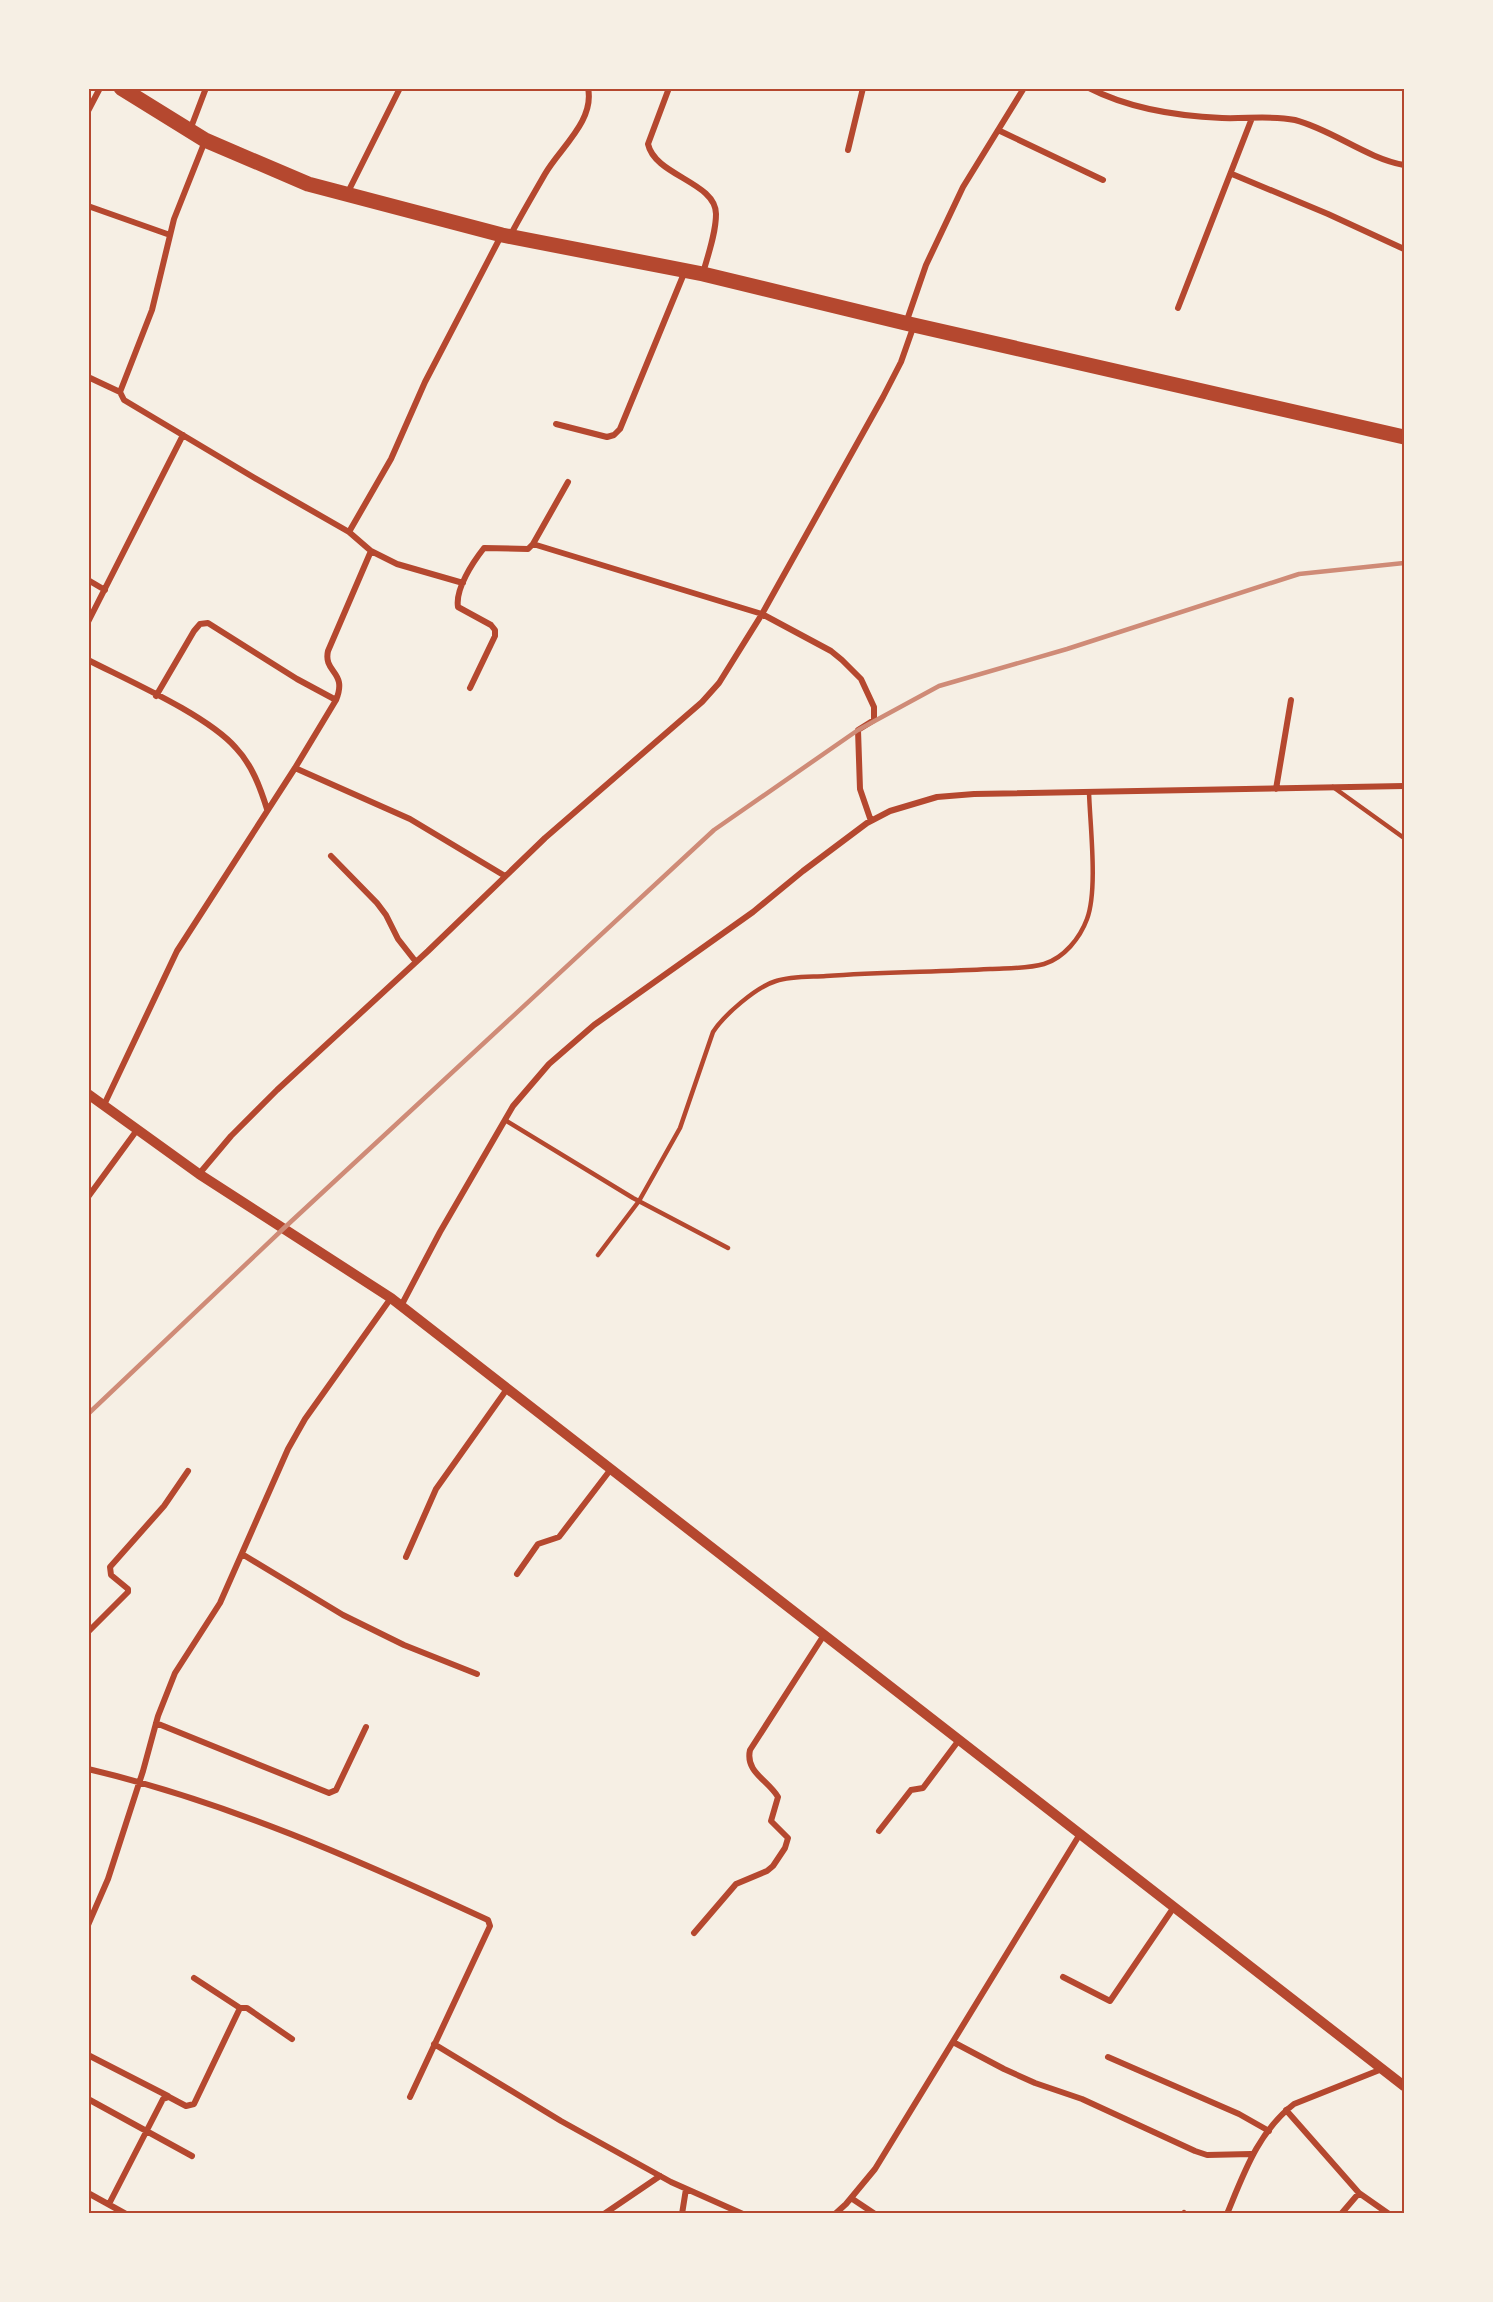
<svg xmlns="http://www.w3.org/2000/svg" width="1493" height="2302" font-family="Raleway,sans-serif">
  <rect width="100%" height="100%" fill="#f6efe4"/>
  <g fill="none" stroke-linecap="round" stroke-linejoin="round">
    <path stroke="#b5482f" stroke-width="4.5" d="M 1333,787 L 1404,838
      M 505,1120 L 633,1198 L 728,1248
      M 598,1255 L 639,1201 L 680,1128 L 713,1032 C 724,1015 756,987 776,981 C 791,976 810,977 826,976 C 880,972 935,972 990,969 C 1007,968 1027,969 1044,964 C 1064,958 1080,938 1087,919 C 1098,890 1090,825 1089,792"/>
    <path stroke="#b5482f" stroke-width="6" d="M 669,88 L 648,144 C 655,176 716,182 716,214 C 716,233 708,255 703,273
      M 1089,88 C 1130,109 1176,116 1222,118 C 1246,119 1271,115 1295,120 C 1333,130 1366,158 1404,165
      M 88,111 L 100,88
      M 190,130 L 206,88
      M 998,130 L 1103,180
      M 205,141 L 174,219 L 152,310 L 120,392 L 124,400 L 253,477 L 349,532 L 371,551 L 397,564 L 463,583
      M 848,150 L 863,88
      M 1232,174 L 1328,214 L 1404,249
      M 347,194 L 400,88
      M 88,206 L 170,235
      M 510,236 C 521,215 533,195 545,174 C 559,149 595,121 588,88
      M 1178,308 L 1252,118
      M 906,323 L 926,265 L 963,187 L 1024,88
      M 88,377 L 120,392
      M 556,424 L 607,437 L 614,435 L 620,429 L 685,271
      M 349,532 L 391,459 L 425,382 L 501,236
      M 533,544 L 762,614 L 831,651 L 842,660 L 861,679 L 874,707 L 874,720 L 858,730 L 860,789 L 871,821
      M 88,580 L 105,590
      M 88,622 L 183,435
      M 88,660 C 129,681 207,715 236,748 C 252,765 260,787 267,809
      M 470,688 L 495,636 L 495,630 L 491,625 L 458,607 C 455,589 473,562 484,548 L 528,549 L 533,544 L 568,482
      M 156,696 L 194,631 L 200,624 L 208,623 L 297,679 L 336,700
      M 295,768 L 410,819 L 505,876
      M 1276,789 L 1291,700
      M 331,856 L 377,903 L 386,915 L 398,939 L 416,962
      M 104,1105 L 177,951 L 295,768 L 336,700 C 348,671 323,673 328,651 L 371,551
      M 199,1174 L 231,1136 L 277,1090 L 428,951 L 545,838 L 702,702 L 719,683 L 762,614 L 883,397 L 901,362 L 914,325
      M 88,1197 L 137,1130
      M 401,1306 L 440,1232 L 513,1106 L 549,1064 L 594,1025 L 753,912 L 803,871 L 867,823 L 890,811 L 937,797 L 974,794 L 1404,786
      M 242,1554 L 343,1615 L 404,1645 L 477,1674
      M 406,1557 L 436,1489 L 507,1389
      M 517,1574 L 538,1544 L 559,1537 L 611,1469
      M 88,1632 L 128,1592 L 128,1589 L 111,1575 L 110,1567 L 164,1506 L 188,1471
      M 156,1723 L 329,1793 L 336,1790 L 366,1727
      M 88,1769 C 228,1802 358,1860 488,1920 L 490,1926 L 410,2097
      M 879,1831 L 911,1790 L 923,1788 L 959,1740
      M 88,1925 L 108,1879 L 143,1771 L 158,1716 L 175,1673 L 220,1603 L 288,1449 L 305,1419 L 391,1298
      M 694,1933 L 736,1884 L 767,1871 L 773,1866 L 785,1848 L 788,1838 L 771,1821 L 778,1797 C 768,1780 745,1772 750,1750 L 824,1635
      M 1063,1977 L 1110,2001 L 1174,1907
      M 194,1978 L 240,2008
      M 953,2042 L 1004,2069 L 1035,2083 L 1082,2099 L 1195,2151 L 1207,2155 L 1251,2154
      M 434,2044 L 561,2121 L 671,2182 L 743,2214
      M 88,2055 L 168,2096
      M 1108,2057 L 1239,2114 L 1269,2131
      M 88,2099 L 192,2156
      M 1286,2110 L 1359,2193 L 1389,2214
      M 88,2193 L 126,2214
      M 851,2198 L 875,2214
      M 109,2204 L 163,2099 L 169,2097 L 186,2106 L 194,2104 L 240,2008 L 247,2008 L 292,2039
      M 1184,2213 L 1185,2214
      M 604,2214 L 660,2176
      M 682,2214 L 686,2189
      M 835,2214 L 846,2204 L 875,2169 L 1080,1834
      M 1227,2214 C 1244,2173 1258,2132 1294,2104 L 1382,2069
      M 1341,2214 L 1359,2193"/>
    <path stroke="#b5482f" stroke-width="10" d="M 88,1094 L 199,1174 L 391,1298 L 1404,2086"/>
    <path stroke="#b5482f" stroke-width="15" d="M 121,88 L 205,140 L 308,184 L 502,235 L 703,274 L 905,323 L 1404,437"/>
    <path stroke="#cf8b77" stroke-width="4.5" d="M 88,1414 L 283,1229 L 714,830 L 858,730 L 939,686 L 1067,649 L 1299,574 L 1404,563"/>
  </g>
  <rect width="1493" height="2302" fill="none" stroke="#f6efe4" stroke-width="180"/>
  <rect x="90" y="90" width="1313" height="2122" fill="none" stroke="#b5482f" stroke-width="2"/>
</svg>
